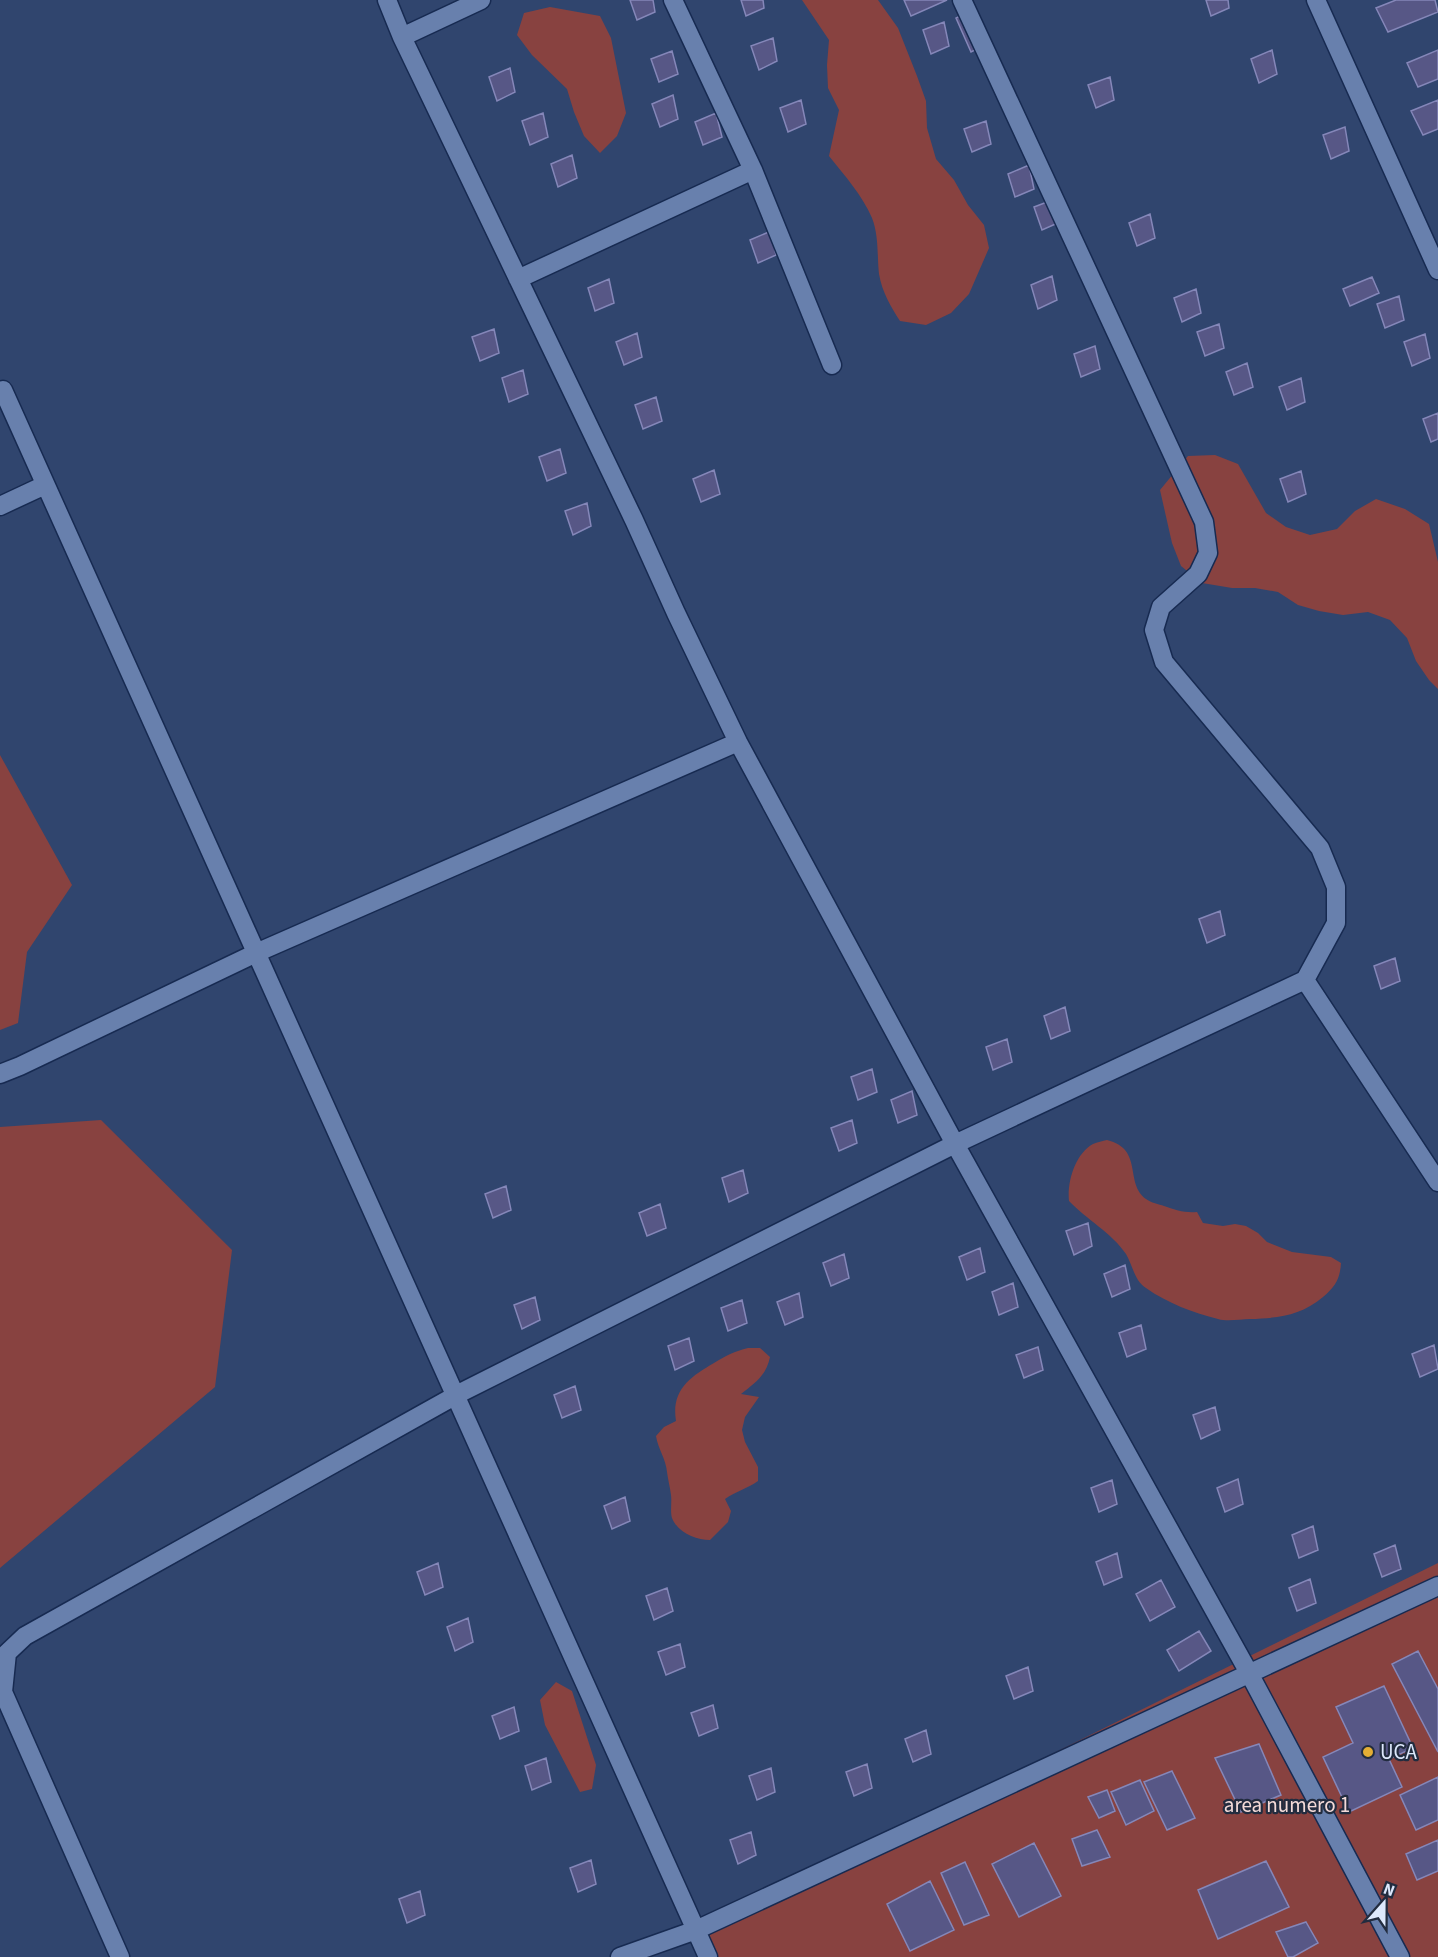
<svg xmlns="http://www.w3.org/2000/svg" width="1438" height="1957" font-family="'Source Sans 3',sans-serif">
  <rect width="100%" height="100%" fill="#30456e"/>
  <path fill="#884240" d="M 802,0 L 878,0 L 898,28 L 917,76 L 926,101 L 927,128 L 936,159 L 954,180 L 968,205 L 984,225 L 989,248 L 969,294 L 951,313 L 926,325 L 900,321 C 891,307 882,292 879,274 C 877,256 879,236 872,218 C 862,195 845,176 829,156 L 839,110 L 828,88 L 827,65 L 829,40 Z
    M 550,7 L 600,16 L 611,38 L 626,113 L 617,136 L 600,153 L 584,136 L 574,112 L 567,89 L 532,55 L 517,35 L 524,13 Z
    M 1215,455 L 1238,464 L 1266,513 L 1286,527 L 1310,535 L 1337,529 L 1355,511 L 1376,499 L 1405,509 L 1429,524 L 1438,562 L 1438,689 L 1429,680 L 1416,661 L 1407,638 L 1390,620 L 1368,612 L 1343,615 L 1319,611 L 1298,605 L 1278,592 L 1255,588 L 1232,588 L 1202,583 L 1181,566 L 1172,543 L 1160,490 L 1188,456 Z
    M 0,755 L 72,885 L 27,952 L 18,1023 L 0,1030 Z
    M 101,1120 L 232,1250 L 215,1387 L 0,1568 L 0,1127 Z
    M 1107,1140 C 1144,1149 1124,1183 1146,1199 C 1151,1203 1159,1204 1164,1206 C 1176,1210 1184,1213 1197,1212 L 1203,1223 L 1223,1226 L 1235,1224 L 1246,1226 L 1258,1233 L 1267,1242 L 1292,1252 L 1331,1257 L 1341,1263 C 1340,1279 1335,1287 1323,1297 C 1300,1316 1279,1318 1250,1319 C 1240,1319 1228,1322 1218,1319 C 1194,1313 1167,1303 1146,1288 C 1134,1280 1133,1266 1126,1254 C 1112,1233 1086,1219 1069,1201 C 1067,1182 1075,1154 1093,1144 C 1097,1142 1103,1141 1107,1140 Z
    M 748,1348 L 760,1348 L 770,1357 C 766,1376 755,1383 741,1394 L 759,1397 L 745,1417 L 742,1430 L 745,1442 L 758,1467 L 758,1481 C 747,1489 736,1491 725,1499 L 731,1511 L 728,1522 L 710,1540 C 696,1540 678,1533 672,1518 C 670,1511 672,1502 671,1495 C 670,1487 668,1480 667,1472 C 666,1459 658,1449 656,1436 L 664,1427 L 676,1421 C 671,1390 690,1377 714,1363 C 725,1356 735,1351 748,1348 Z
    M 1438,1563 L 1438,1957 L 708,1957 L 696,1930 Z
    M 556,1682 L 572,1691 L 596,1765 L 592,1789 L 580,1792 L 545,1725 L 540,1700 Z"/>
  <path fill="#575786" stroke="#8587b9" stroke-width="1.5" d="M 630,0 L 653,0 L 655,12 L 637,20 Z
    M 741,0 L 763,0 L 764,8 L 746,16 Z
    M 904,0 L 947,0 L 911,16 Z
    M 1206,0 L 1228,0 L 1229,8 L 1211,16 Z
    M 1396,0 L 1435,0 L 1438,12 L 1388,32 L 1376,8 Z
    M 966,13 L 981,47 L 971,52 L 956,18 Z
    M 944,22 L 949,46 L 931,54 L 923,30 Z
    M 773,38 L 777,61 L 759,70 L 751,46 Z
    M 1272,50 L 1277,74 L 1259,83 L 1251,59 Z
    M 1438,50 L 1438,79 L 1418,87 L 1407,63 Z
    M 672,51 L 678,74 L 659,82 L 651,59 Z
    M 510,68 L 515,92 L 497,101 L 489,77 Z
    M 1110,77 L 1114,100 L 1096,108 L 1088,85 Z
    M 673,95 L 678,119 L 660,127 L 652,104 Z
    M 801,100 L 806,124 L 788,132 L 780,108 Z
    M 1438,100 L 1438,129 L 1423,135 L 1411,111 Z
    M 543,113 L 548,137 L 530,145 L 522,121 Z
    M 716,113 L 722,137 L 703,145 L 695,122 Z
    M 986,121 L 991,144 L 972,152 L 964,129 Z
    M 1345,127 L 1349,151 L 1331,159 L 1323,135 Z
    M 572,155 L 577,178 L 558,187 L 551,164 Z
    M 1029,165 L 1034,189 L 1015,197 L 1008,174 Z
    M 1055,199 L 1060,222 L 1042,230 L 1034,207 Z
    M 1150,214 L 1155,238 L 1137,246 L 1129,223 Z
    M 771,231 L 776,255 L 758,263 L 750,240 Z
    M 1052,276 L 1057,300 L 1038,309 L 1031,285 Z
    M 1372,277 L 1379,293 L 1350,306 L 1343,289 Z
    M 609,279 L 614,303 L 595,311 L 588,288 Z
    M 1196,289 L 1201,313 L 1182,322 L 1174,298 Z
    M 1399,296 L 1404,320 L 1385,328 L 1377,304 Z
    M 1219,324 L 1224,348 L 1205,356 L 1197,332 Z
    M 494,329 L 499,353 L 480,361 L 472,337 Z
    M 637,333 L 642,357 L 624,365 L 616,342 Z
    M 1425,334 L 1430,358 L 1412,366 L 1404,342 Z
    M 1095,346 L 1100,369 L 1081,377 L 1074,354 Z
    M 1247,363 L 1253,387 L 1234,395 L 1226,372 Z
    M 523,370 L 528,394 L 509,402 L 502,378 Z
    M 1301,378 L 1305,402 L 1287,410 L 1279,387 Z
    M 656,397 L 662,421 L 643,429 L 635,405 Z
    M 1438,413 L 1438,439 L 1431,442 L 1423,419 Z
    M 560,449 L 566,473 L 547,481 L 539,457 Z
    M 714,470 L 720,494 L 701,502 L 693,479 Z
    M 1301,471 L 1306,494 L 1288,502 L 1280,479 Z
    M 587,503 L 591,526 L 573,535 L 565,511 Z
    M 1220,911 L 1225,935 L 1207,943 L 1199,919 Z
    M 1395,958 L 1400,981 L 1381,989 L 1374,966 Z
    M 1065,1007 L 1070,1031 L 1051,1039 L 1044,1016 Z
    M 1007,1039 L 1012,1062 L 993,1070 L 986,1047 Z
    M 872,1069 L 877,1092 L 858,1100 L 851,1077 Z
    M 912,1091 L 917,1115 L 898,1123 L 891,1100 Z
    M 852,1120 L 857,1143 L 839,1151 L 831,1128 Z
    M 743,1170 L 748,1193 L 729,1202 L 722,1178 Z
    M 506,1186 L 511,1210 L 493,1218 L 485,1194 Z
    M 660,1204 L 666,1228 L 647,1236 L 639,1213 Z
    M 1088,1223 L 1092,1246 L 1074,1255 L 1066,1231 Z
    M 980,1248 L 985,1272 L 967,1280 L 959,1257 Z
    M 844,1254 L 849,1278 L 831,1286 L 823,1263 Z
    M 1125,1265 L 1130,1289 L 1112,1297 L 1104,1274 Z
    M 1013,1283 L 1018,1307 L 999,1315 L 992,1292 Z
    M 799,1293 L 803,1317 L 785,1325 L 777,1302 Z
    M 535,1297 L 540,1320 L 522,1329 L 514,1305 Z
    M 742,1300 L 747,1323 L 728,1331 L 721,1308 Z
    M 1141,1325 L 1146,1349 L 1127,1357 L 1119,1333 Z
    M 689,1338 L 694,1361 L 675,1370 L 668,1346 Z
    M 1434,1345 L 1438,1369 L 1420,1377 L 1412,1354 Z
    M 1038,1347 L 1043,1370 L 1024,1378 L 1016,1355 Z
    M 575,1386 L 581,1410 L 562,1418 L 554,1395 Z
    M 1215,1407 L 1220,1430 L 1201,1439 L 1193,1415 Z
    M 1238,1479 L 1243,1504 L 1225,1512 L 1217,1488 Z
    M 1112,1480 L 1117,1504 L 1099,1512 L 1091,1488 Z
    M 625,1497 L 630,1521 L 612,1529 L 604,1506 Z
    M 1313,1526 L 1318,1550 L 1299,1558 L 1292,1535 Z
    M 1395,1545 L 1401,1569 L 1382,1577 L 1374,1554 Z
    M 1117,1553 L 1122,1577 L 1104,1585 L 1096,1562 Z
    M 438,1563 L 443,1587 L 425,1595 L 417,1572 Z
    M 1310,1579 L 1316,1603 L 1297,1611 L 1289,1588 Z
    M 1161,1580 L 1175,1607 L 1150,1621 L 1136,1594 Z
    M 667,1588 L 673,1611 L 654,1620 L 646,1596 Z
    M 468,1618 L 473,1642 L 455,1651 L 447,1627 Z
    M 1199,1631 L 1211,1651 L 1179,1671 L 1167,1650 Z
    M 680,1644 L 685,1667 L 666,1675 L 658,1652 Z
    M 1418,1651 L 1438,1689 L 1438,1752 L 1392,1664 Z
    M 1028,1667 L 1033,1691 L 1014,1699 L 1006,1676 Z
    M 1384,1686 L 1413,1748 L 1389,1759 L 1402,1787 L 1349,1812 L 1323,1757 L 1353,1743 L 1336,1707 Z
    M 713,1705 L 718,1728 L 699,1736 L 691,1713 Z
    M 514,1707 L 519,1731 L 500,1739 L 492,1716 Z
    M 926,1730 L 931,1754 L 913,1762 L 905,1739 Z
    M 1259,1744 L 1281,1795 L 1241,1812 L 1215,1758 Z
    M 546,1758 L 551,1782 L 532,1790 L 525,1766 Z
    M 867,1764 L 872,1788 L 854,1796 L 846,1772 Z
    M 771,1768 L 775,1792 L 757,1800 L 749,1776 Z
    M 1172,1771 L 1195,1818 L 1167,1830 L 1144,1782 Z
    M 1438,1777 L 1438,1820 L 1416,1830 L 1400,1795 Z
    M 1140,1780 L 1154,1811 L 1126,1825 L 1111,1792 Z
    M 1107,1790 L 1115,1811 L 1099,1818 L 1088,1797 Z
    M 1097,1830 L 1110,1857 L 1082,1866 L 1072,1839 Z
    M 751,1832 L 756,1855 L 738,1864 L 730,1840 Z
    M 1438,1840 L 1438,1871 L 1417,1880 L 1406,1854 Z
    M 1034,1843 L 1061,1896 L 1019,1917 L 992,1864 Z
    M 591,1860 L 596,1884 L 578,1892 L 570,1868 Z
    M 1266,1861 L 1289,1907 L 1218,1939 L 1198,1890 Z
    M 965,1862 L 989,1915 L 964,1925 L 941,1873 Z
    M 930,1881 L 954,1930 L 910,1951 L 887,1904 Z
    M 420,1891 L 425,1915 L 407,1923 L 399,1899 Z
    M 1306,1922 L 1318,1943 L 1293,1957 L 1288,1957 L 1276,1932 Z"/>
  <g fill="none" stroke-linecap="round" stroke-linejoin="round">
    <defs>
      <path id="street" d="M 387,0 L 402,37 L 634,520 L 676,613 L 738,742 L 955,1144 L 1249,1673 L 1400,1957
        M 673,0 L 753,170 L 832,365
        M 962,0 L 1204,522 L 1208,553 L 1198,574 L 1161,607 L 1154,630 L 1164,662 L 1320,848 L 1336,887 L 1336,923 L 1305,980 L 1438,1182
        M 1316,0 L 1438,270
        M 402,37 L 481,0
        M 518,279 L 753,170
        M 3,390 L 708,1957
        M 0,506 L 45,485
        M 0,1074 L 20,1066 L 256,953 L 738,742
        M 120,1957 L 3,1692 L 7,1653 L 25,1636 L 460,1393 L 955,1144 L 1305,980
        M 620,1957 L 696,1930 L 1438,1586"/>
    </defs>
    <use href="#street" stroke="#172a51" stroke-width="21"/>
    <use href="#street" stroke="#6880ad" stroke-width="18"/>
  </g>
  <circle fill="#e4ae35" stroke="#222c3f" stroke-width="2" cx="1368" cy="1752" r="6"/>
  <g text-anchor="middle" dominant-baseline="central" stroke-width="4.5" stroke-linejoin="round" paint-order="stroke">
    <g font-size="21" fill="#dde8fc" stroke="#222c3f" text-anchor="start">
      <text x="1380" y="1752">UCA</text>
    </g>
    <g font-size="21" fill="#f3dad8" stroke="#222c3f">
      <text x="1287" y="1805">area numero 1</text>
    </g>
  </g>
  <g transform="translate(1384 1903) rotate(21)" stroke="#222c3f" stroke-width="4.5" paint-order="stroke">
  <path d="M0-4.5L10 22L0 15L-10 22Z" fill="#dde8fc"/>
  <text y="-9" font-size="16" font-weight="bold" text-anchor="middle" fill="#dde8fc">N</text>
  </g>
</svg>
